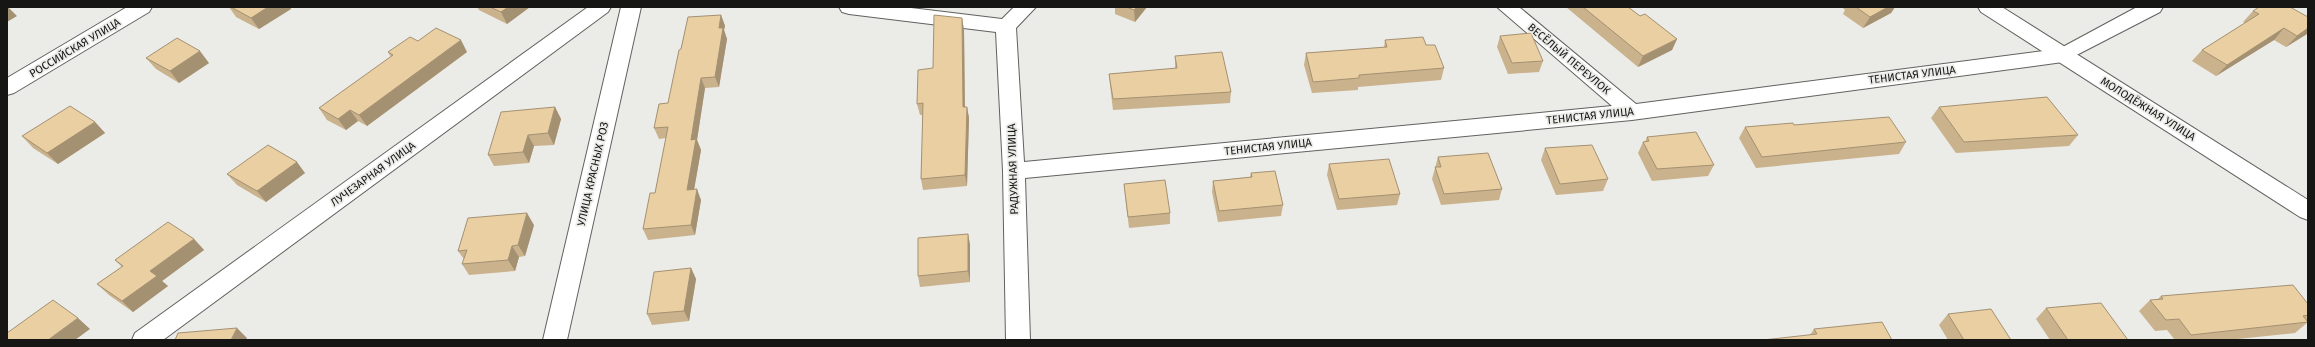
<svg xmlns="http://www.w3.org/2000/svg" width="2315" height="347" font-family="'Fira Sans',sans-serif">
  <rect width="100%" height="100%" fill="#ebebe8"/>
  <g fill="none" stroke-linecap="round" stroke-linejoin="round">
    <defs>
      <path id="minor" d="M 588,7 L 611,7 L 608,12 L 163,340 L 132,340 L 135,333 Z
        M 621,7 L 641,7 L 567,340 L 543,340 Z
        M 839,7 L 903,7 L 1002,19 L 1014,7 L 1036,7 L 1016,28 L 1024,162 L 1612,106 L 1497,7 L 1519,7 L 1636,104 L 2059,49 L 2137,7 L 2163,7 L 2160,12 L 2063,62 L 1632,120 L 1025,178 L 1030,340 L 1006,340 L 1003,171 L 996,32 L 849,14 L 842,12 Z"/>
      <path id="tertiary" d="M 1978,7 L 2002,7 L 2308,200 L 2308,220 L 2300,217 L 1981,12 Z"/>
      <path id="secondary" d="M 127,7 L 152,7 L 149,12 L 14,93 L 7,95 L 7,78 Z"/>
    </defs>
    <use href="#minor" stroke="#61615f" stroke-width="2"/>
    <use href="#tertiary" stroke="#61615f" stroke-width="2"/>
    <use href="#secondary" stroke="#61615f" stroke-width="2"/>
    <use href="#minor" fill="#fff" fill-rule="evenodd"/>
    <use href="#tertiary" fill="#fff" fill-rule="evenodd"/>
    <use href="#secondary" fill="#fff" fill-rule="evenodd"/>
  </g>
  <path fill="#c9b28c" d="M 229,7 L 290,7 L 291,9 L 259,29 L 236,17 Z
    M 477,7 L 530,7 L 507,24 L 479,10 Z
    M 1115,7 L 1147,7 L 1135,22 L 1115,14 Z
    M 1566,7 L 1628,7 L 1640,16 L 1677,39 L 1672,50 L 1638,67 Z
    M 1842,7 L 1895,7 L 1891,13 L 1863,28 L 1843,14 L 1845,10 Z
    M 2253,11 L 2307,34 L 2286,47 L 2274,40 L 2216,76 L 2192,61 L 2202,50 L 2245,23 L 2243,22 Z
    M 721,15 L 725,26 L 724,30 L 727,39 L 719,87 L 705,88 L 697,140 L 701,150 L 694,190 L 701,200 L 695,235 L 648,240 L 643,229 L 655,193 L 666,138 L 659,139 L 654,128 L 668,103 L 681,49 Z
    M 962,18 L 964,30 L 965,107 L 967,107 L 969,118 L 967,186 L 923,190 L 921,179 L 923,115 L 920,115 L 917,104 L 933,68 Z
    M 1500,36 L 1543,61 L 1539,72 L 1508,74 L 1497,47 Z
    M 1385,40 L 1426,45 L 1444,68 L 1441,80 L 1358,87 L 1358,90 L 1312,93 L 1304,65 L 1306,53 L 1384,47 Z
    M 418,41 L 467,52 L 367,126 L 358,121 L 346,130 L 327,120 L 319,108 L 391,57 L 388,52 Z
    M 1175,56 L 1231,92 L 1230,103 L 1113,110 L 1110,85 L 1109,74 L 1175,69 Z
    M 146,58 L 209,63 L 179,83 L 156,69 Z
    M 555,107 L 561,119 L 554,145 L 534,146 L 529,163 L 494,166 L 488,155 Z
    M 1939,107 L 2078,135 L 2069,146 L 1956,153 L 1931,118 Z
    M 95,122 L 105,133 L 58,164 L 33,148 L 22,136 Z
    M 1794,125 L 1906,142 L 1899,154 L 1756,168 L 1739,138 L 1745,127 Z
    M 1647,137 L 1714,165 L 1708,176 L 1652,181 L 1638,153 L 1643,142 L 1645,142 Z
    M 1545,148 L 1608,179 L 1603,191 L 1556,195 L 1541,160 Z
    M 1438,157 L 1502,189 L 1499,200 L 1441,205 L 1432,179 Z
    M 1329,164 L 1400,194 L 1397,205 L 1337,210 L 1327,175 Z
    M 305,173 L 266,202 L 237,185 L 227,174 Z
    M 1251,173 L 1283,205 L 1281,216 L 1218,222 L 1212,192 L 1213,181 L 1250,177 Z
    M 1124,184 L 1170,213 L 1170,224 L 1129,228 L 1125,195 Z
    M 534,225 L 525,256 L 519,257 L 515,271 L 469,275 L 462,264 L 464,259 L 458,251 Z
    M 968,234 L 970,245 L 970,282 L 920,287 L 918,276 Z
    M 194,239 L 204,250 L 162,281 L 168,286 L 133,312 L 109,295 L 97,284 L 122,267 L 115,260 Z
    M 691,268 L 696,279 L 689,321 L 652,325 L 647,314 Z
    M 2161,296 L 2308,304 L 2308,322 L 2295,333 L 2228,340 L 2175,340 L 2167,330 L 2155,331 L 2139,311 L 2150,300 L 2157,300 Z
    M 2046,308 L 2128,340 L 2050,340 L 2036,319 Z
    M 1948,314 L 2011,340 L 1948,340 L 1939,325 Z
    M 1814,329 L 1892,340 L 1810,335 Z"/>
  <path fill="#a49172" d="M 7,7 L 8,7 L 17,16 L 7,22 Z
    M 268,7 L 290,7 L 291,9 L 259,29 L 251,18 Z
    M 508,7 L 530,7 L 507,24 L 501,12 Z
    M 1137,7 L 1147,7 L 1135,22 L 1134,10 Z
    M 1888,7 L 1895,7 L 1891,13 L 1863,28 L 1870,17 Z
    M 721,15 L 725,26 L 724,30 L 727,39 L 719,87 L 715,77 L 719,28 Z
    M 962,18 L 964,30 L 965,119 L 963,107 Z
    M 2284,28 L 2274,40 L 2216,76 L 2227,65 Z
    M 2308,28 L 2308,33 L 2307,34 L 2286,47 L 2297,36 Z
    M 1677,39 L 1672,50 L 1638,67 L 1643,56 Z
    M 461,40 L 467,52 L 367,126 L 359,115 Z
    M 200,51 L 209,63 L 179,83 L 170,71 Z
    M 701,78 L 705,88 L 697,140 L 701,150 L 692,201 L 687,190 L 691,140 Z
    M 555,107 L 561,119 L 554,145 L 548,133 Z
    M 967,107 L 969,118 L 967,186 L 965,175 Z
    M 350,110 L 358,121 L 346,130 L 338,119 Z
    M 95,122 L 105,133 L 58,164 L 47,153 Z
    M 528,135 L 534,146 L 529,163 L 523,152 Z
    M 297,162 L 305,173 L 266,202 L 257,191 Z
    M 697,189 L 701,200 L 695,235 L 691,225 Z
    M 527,213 L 534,225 L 525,256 L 518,245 Z
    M 968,234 L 970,245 L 970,282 L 968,271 Z
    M 194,239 L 204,250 L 162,281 L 168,286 L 133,312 L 122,301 L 150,271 Z
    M 512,246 L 519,257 L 515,271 L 508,260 Z
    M 691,268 L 696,279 L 689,321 L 684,311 Z
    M 78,318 L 90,329 L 75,340 L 48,340 Z
    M 237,328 L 247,338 L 246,340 L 231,340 Z"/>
  <path fill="#eacfa3" stroke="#a49172" d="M 231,7 L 268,7 L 251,18 Z
    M 490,7 L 508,7 L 501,12 Z
    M 1126,7 L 1137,7 L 1134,10 Z
    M 1583,7 L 1628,7 L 1640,16 L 1645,14 L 1677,39 L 1643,56 Z
    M 1856,7 L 1888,7 L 1870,17 Z
    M 2259,7 L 2290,7 L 2308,17 L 2308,28 L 2297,36 L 2284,28 L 2227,65 L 2202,50 L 2259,14 L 2253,11 Z
    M 721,15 L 719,28 L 723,28 L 715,77 L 701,78 L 691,140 L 696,139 L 687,190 L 697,189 L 691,225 L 643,229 L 650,193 L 655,193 L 668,127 L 654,128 L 659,104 L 668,103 L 679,50 L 681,49 L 688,17 Z
    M 934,15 L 962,18 L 963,107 L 967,107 L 965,175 L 921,179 L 923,103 L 917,104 L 918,70 L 933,68 Z
    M 436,28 L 461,40 L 359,115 L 350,110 L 338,119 L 319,108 L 393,55 L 388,52 L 410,37 L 418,41 Z
    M 1531,33 L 1543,61 L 1512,63 L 1500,36 Z
    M 1423,37 L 1426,45 L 1435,45 L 1444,68 L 1359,75 L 1359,78 L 1313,82 L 1306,53 L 1387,47 L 1385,40 Z
    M 177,38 L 200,51 L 170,71 L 146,58 Z
    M 1222,52 L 1231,92 L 1113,99 L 1109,74 L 1177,68 L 1175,56 Z
    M 2047,97 L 2078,135 L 1964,142 L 1939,107 Z
    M 70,106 L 95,122 L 47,153 L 22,136 Z
    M 555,107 L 548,133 L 528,135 L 523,152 L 488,155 L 501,112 Z
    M 1889,117 L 1906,142 L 1762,157 L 1745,127 L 1793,123 L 1794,125 Z
    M 1696,132 L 1714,165 L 1657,169 L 1643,142 L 1649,141 L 1647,137 Z
    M 268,145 L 297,162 L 257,191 L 227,174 Z
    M 1592,145 L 1608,179 L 1560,184 L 1545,148 Z
    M 1488,153 L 1502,189 L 1444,194 L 1435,167 L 1441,167 L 1438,157 Z
    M 1389,159 L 1400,194 L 1339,199 L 1329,164 Z
    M 1275,171 L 1283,205 L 1219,211 L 1213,181 L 1252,177 L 1251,173 Z
    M 1165,180 L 1170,213 L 1128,217 L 1124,184 Z
    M 527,213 L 518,245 L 512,246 L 508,260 L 462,264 L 467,250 L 458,251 L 468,218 Z
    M 168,222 L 194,239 L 150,271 L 157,276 L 122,301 L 97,284 L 123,266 L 115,260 Z
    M 968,234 L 968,271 L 918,276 L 918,238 Z
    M 691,268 L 684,311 L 647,314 L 654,272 Z
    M 2293,285 L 2308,304 L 2308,315 L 2303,316 L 2308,322 L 2191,335 L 2179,319 L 2166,320 L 2150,300 L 2163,299 L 2161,296 Z
    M 53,300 L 78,318 L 48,340 L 7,340 L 7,333 Z
    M 2101,303 L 2128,340 L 2068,340 L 2046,308 Z
    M 1991,309 L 2011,340 L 1964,340 L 1948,314 Z
    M 1882,322 L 1892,340 L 1763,340 L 1817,334 L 1814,329 Z
    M 237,328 L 231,340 L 175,340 L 178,333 Z"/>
  <g text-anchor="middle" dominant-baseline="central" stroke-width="3.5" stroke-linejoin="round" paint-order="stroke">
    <g font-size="11" fill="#161615" stroke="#ebebe8">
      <text transform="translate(75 48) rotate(-31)">РОССИЙСКАЯ УЛИЦА</text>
      <text transform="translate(1569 59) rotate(40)">ВЕСЁЛЫЙ ПЕРЕУЛОК</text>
      <text transform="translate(1912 75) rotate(-7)">ТЕНИСТАЯ УЛИЦА</text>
      <text transform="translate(2148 109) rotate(32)">МОЛОДЁЖНАЯ УЛИЦА</text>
      <text transform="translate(1590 116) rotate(-6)">ТЕНИСТАЯ УЛИЦА</text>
      <text transform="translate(1268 147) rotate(-6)">ТЕНИСТАЯ УЛИЦА</text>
      <text transform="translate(1013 169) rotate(-92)">РАДУЖНАЯ УЛИЦА</text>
      <text transform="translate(373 174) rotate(-36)">ЛУЧЕЗАРНАЯ УЛИЦА</text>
      <text transform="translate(593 174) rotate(-77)">УЛИЦА КРАСНЫХ РОЗ</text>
    </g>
  </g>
  <rect width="2315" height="347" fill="none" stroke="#161615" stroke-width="16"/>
</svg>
